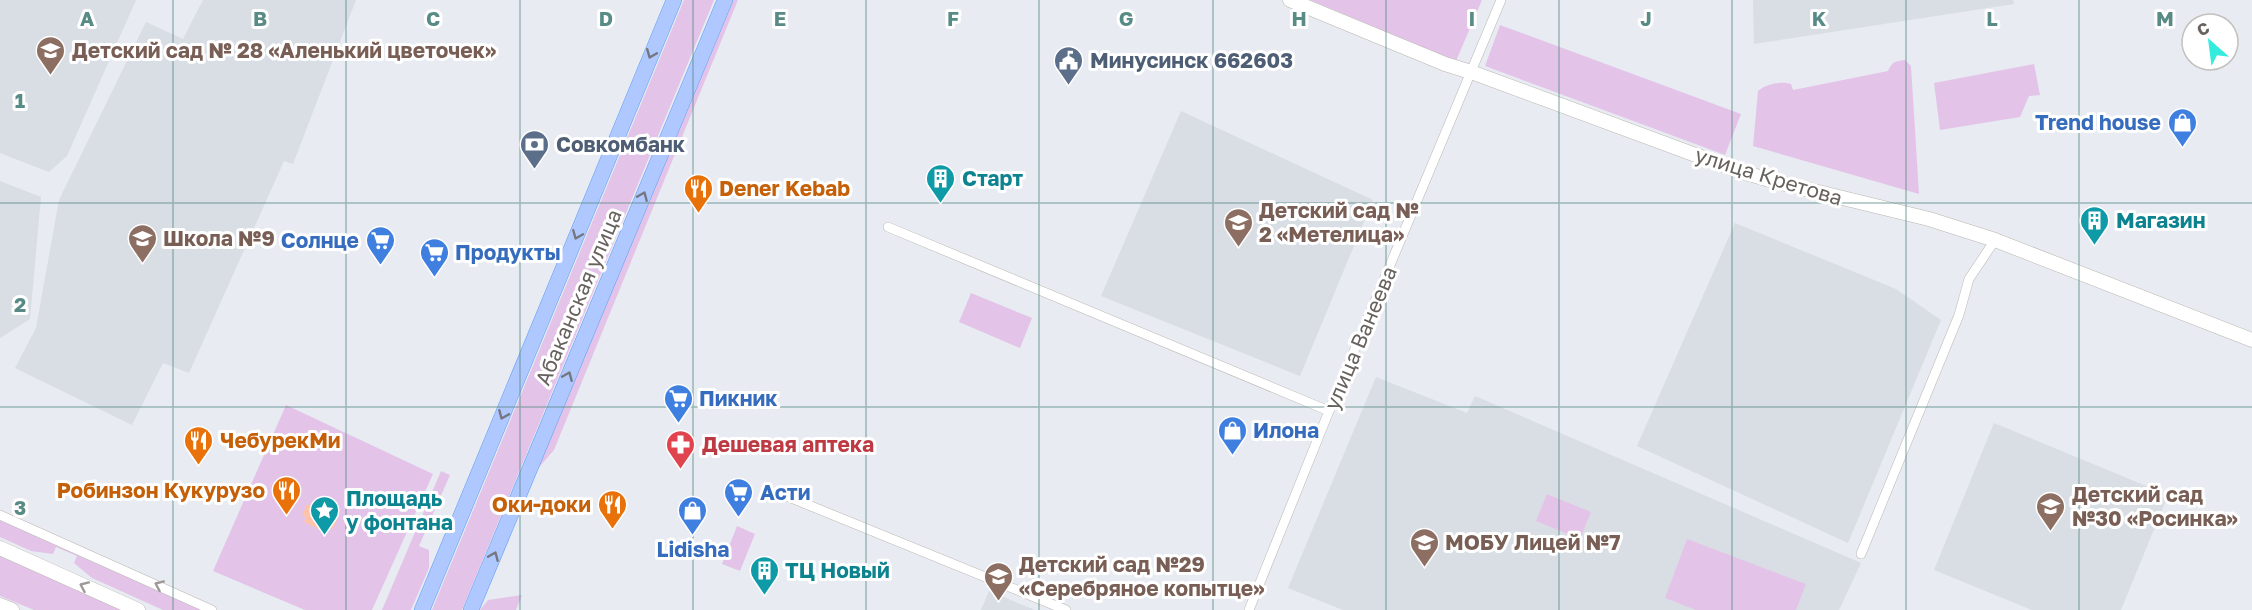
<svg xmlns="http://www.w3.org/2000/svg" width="2252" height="610" font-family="'Golos Text',sans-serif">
  <rect width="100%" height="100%" fill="#e8ebf1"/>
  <path fill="#d9dde4" d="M 0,0 L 136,0 L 67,156 L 49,172 L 0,153 Z
    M 203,0 L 356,0 L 293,164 L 284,161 L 189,373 L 163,363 L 132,425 L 15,368 L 36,328 L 59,200 L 146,22 L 183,39 Z
    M 1753,0 L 2013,0 L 2014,4 L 1754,44 Z
    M 1181,111 L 1373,200 L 1300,376 L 1101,296 Z
    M 0,181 L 41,197 L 30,319 L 0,338 Z
    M 1735,223 L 1896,289 L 1941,320 L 1848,543 L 1637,446 Z
    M 1376,377 L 1467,413 L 1475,396 L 1861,563 L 1839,610 L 1343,610 L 1288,588 Z
    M 1994,423 L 2168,495 L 2121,610 L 2032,610 L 1934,570 Z
    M 989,591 L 1035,610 L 981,610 Z"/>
  <path fill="#e3c4e8" d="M 684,0 L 714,0 L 462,610 L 432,610 Z
    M 732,0 L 738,0 L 554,450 L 535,472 Z
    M 1310,0 L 1482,0 L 1456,61 Z
    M 1500,25 L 1741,114 L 1725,155 L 1485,66 Z
    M 1905,60 L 1911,66 L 1919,194 L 1753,146 L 1758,91 C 1765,84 1781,81 1791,84 L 1793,90 L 1888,71 C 1892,62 1895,61 1905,60 Z
    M 2034,64 L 2040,95 L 2029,96 L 2020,117 L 1940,130 L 1934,83 Z
    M 971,293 L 1032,318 L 1020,348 L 959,322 Z
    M 286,405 L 433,474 L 372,610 L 305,610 L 213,571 Z
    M 441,471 L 450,475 L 419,546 L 429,550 L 429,568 L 411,610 L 382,610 Z
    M 1547,494 L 1591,512 L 1580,539 L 1536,521 Z
    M 0,519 L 203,610 L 163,610 L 92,578 L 74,563 L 77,556 L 56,547 L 53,554 L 31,551 L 0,537 Z
    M 737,526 L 755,534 L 740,571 L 722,564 Z
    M 1687,539 L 1806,584 L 1796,610 L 1696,610 L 1665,598 Z
    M 0,554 L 125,610 L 34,610 L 0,596 Z
    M 522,595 L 516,610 L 480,610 L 488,600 Z"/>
  <path fill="#ffc2aa" d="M 314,500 L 335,510 L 333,515 L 338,518 L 333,529 L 328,527 L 325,532 L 304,522 L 306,517 L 302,515 L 307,504 L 311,506 Z"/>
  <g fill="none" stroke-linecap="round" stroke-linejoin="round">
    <defs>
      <path id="street" d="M 888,227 L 1329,411
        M 779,493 L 1066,610
        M 0,515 L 212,610
        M 1861,554 L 1959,315 L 1969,279 L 1995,240
        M 1249,610 L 1329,411 L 1501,0"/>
      <path id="secondary" d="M 1290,0 L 1445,64 L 1471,72 L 1739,171 L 1773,181 L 1929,219 L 1995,240 L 2252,340
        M 0,548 L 138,610
        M 0,605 L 12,610"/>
      <path id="primary" d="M 422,610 L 674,0
        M 471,610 L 725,0"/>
    </defs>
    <use href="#street" stroke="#bab6b3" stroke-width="10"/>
    <use href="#secondary" stroke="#bab6b2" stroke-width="15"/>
    <use href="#primary" stroke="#5e9ff4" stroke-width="16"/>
    <use href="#street" stroke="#fff" stroke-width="9"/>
    <use href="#secondary" stroke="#fff" stroke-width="14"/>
    <use href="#primary" stroke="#afc8ff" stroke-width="15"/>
  </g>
  <defs><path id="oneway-chevron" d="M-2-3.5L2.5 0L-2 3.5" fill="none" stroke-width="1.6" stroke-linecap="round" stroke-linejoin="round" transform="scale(1.5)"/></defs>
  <g stroke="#76767f">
    <use href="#oneway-chevron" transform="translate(651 54) rotate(112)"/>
    <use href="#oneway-chevron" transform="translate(643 196) rotate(-67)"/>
    <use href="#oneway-chevron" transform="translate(577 235) rotate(112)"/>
    <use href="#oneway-chevron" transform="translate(568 376) rotate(-67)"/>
    <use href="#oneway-chevron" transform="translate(503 415) rotate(113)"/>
    <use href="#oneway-chevron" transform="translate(494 556) rotate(-67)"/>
  </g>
  <g stroke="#9d9997">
    <use href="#oneway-chevron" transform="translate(159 585) rotate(-156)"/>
    <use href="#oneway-chevron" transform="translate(84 586) rotate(-156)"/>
  </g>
  <path fill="none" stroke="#588b85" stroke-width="1.5" stroke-opacity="0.55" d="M 173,0 L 173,610M 346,0 L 346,610M 520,0 L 520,610M 693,0 L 693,610M 866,0 L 866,610M 1039,0 L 1039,610M 1213,0 L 1213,610M 1386,0 L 1386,610M 1559,0 L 1559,610M 1732,0 L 1732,610M 1906,0 L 1906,610M 2079,0 L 2079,610M 0,203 L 2252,203M 0,407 L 2252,407"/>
  <defs>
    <symbol id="school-pin" viewBox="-11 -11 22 30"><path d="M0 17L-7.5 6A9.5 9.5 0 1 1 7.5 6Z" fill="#8d6e63" stroke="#fff"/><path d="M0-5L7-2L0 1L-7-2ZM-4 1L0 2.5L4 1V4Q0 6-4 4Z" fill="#fff"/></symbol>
    <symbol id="civic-pin" viewBox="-11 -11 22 30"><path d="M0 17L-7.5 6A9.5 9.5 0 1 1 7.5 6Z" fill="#5c6f8a" stroke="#fff"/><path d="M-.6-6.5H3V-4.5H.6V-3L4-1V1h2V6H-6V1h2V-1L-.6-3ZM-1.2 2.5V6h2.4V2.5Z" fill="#fff"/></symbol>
    <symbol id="shop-pin" viewBox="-11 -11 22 30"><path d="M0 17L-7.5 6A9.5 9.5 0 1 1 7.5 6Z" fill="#3f7fe0" stroke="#fff"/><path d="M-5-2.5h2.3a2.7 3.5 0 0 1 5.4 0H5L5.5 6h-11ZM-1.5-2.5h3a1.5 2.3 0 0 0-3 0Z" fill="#fff"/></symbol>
    <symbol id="bank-pin" viewBox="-11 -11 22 30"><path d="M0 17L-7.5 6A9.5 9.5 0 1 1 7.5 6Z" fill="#5c6f8a" stroke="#fff"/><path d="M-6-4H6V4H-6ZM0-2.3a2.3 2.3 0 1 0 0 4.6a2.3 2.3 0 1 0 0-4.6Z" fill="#fff"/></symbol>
    <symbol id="building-pin" viewBox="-11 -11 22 30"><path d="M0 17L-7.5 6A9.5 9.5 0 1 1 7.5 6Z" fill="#0f9aa8" stroke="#fff"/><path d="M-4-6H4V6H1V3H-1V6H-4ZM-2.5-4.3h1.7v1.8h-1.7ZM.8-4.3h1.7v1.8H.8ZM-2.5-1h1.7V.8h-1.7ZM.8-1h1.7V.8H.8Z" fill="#fff"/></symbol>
    <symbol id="restaurant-pin" viewBox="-11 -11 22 30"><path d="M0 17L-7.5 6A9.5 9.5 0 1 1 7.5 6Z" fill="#e8710a" stroke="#fff"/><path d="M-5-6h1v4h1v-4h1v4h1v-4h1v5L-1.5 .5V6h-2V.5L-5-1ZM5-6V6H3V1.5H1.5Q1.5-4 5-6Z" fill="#fff"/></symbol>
    <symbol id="supermarket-pin" viewBox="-11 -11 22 30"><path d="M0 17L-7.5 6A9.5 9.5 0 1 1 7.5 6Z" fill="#3f7fe0" stroke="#fff"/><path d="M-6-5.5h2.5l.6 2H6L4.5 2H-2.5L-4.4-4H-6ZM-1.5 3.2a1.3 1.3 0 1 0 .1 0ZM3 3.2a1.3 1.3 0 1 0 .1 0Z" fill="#fff"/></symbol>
    <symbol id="pharmacy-pin" viewBox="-11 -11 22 30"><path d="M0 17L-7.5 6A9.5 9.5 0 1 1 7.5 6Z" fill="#e0444e" stroke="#fff"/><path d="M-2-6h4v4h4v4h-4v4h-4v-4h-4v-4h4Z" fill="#fff"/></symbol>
    <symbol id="sight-pin" viewBox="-11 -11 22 30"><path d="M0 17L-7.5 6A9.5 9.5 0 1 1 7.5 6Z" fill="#0f9aa8" stroke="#fff"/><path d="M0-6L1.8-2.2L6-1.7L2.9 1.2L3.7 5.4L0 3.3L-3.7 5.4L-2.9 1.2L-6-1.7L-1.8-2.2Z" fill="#fff"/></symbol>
  </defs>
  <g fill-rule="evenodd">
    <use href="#school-pin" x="34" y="34" width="33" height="45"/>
    <use href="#civic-pin" x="1052" y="44" width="33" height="45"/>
    <use href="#shop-pin" x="2166" y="106" width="33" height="45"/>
    <use href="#bank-pin" x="518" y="128" width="33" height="45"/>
    <use href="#building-pin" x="924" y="162" width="33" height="45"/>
    <use href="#restaurant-pin" x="682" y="172" width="33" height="45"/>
    <use href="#building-pin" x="2078" y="204" width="33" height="45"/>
    <use href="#school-pin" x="1222" y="206" width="33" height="45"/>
    <use href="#school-pin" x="126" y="222" width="33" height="45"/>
    <use href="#supermarket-pin" x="364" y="224" width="33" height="45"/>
    <use href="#supermarket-pin" x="418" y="236" width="33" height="45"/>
    <use href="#supermarket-pin" x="662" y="382" width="33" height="45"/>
    <use href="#shop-pin" x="1216" y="414" width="33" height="45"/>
    <use href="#restaurant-pin" x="182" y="424" width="33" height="45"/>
    <use href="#pharmacy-pin" x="664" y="428" width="33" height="45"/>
    <use href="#restaurant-pin" x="270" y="474" width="33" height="45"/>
    <use href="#supermarket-pin" x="722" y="476" width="33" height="45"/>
    <use href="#restaurant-pin" x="596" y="488" width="33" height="45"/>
    <use href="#school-pin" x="2034" y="490" width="33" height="45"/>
    <use href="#sight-pin" x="308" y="494" width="33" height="45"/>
    <use href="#shop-pin" x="676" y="494" width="33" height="45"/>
    <use href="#school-pin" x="1408" y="526" width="33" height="45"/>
    <use href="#building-pin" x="748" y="554" width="33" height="45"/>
    <use href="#school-pin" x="982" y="560" width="33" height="45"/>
  </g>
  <g text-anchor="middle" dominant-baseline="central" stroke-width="6" stroke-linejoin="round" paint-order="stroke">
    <g font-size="21" font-weight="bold" fill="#785e54" stroke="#fff" text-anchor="start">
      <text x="72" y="50">Детский сад № 28 «Аленький цветочек»</text>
      <text x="1259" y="210">Детский сад №<tspan x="1259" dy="24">2 «Метелица»</tspan></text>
      <text x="163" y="238">Школа №9</text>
      <text x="2072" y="494">Детский сад<tspan x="2072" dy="24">№30 «Росинка»</tspan></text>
      <text x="1445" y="542">МОБУ Лицей №7</text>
      <text x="1019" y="564">Детский сад №29<tspan x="1019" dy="24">«Серебряное копытце»</tspan></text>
    </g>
    <g font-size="21" font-weight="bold" fill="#4e5e75" stroke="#fff" text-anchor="start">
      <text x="1090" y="60">Минусинск 662603</text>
      <text x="556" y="144">Совкомбанк</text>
    </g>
    <g font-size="21" font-weight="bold" fill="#366cbe" stroke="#fff" text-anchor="start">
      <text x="2161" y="122" text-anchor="end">Trend house</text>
      <text x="359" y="240" text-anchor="end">Солнце</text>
      <text x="455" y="252">Продукты</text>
      <text x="699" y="398">Пикник</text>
      <text x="1253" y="430">Илона</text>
      <text x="760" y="492">Асти</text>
      <text x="693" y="549" text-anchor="middle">Lidisha</text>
    </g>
    <g font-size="21" fill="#68625f" stroke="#fff">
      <text transform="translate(1769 176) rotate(17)">улица Кретова</text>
      <text transform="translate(578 297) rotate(-67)">Абаканская улица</text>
      <text transform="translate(1360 338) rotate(-67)">улица Ванеева</text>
    </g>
    <g font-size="21" font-weight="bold" fill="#0d838f" stroke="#fff" text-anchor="start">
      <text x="962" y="178">Старт</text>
      <text x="2116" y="220">Магазин</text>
      <text x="346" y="498">Площадь<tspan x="346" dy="24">у фонтана</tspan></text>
      <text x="785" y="570">ТЦ Новый</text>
    </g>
    <g font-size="21" font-weight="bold" fill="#c56008" stroke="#fff" text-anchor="start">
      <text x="719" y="188">Dener Kebab</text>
      <text x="220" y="440">ЧебурекМи</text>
      <text x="265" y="490" text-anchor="end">Робинзон Кукурузо</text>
      <text x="591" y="504" text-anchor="end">Оки-доки</text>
    </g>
    <g font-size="21" font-weight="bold" fill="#be3a42" stroke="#fff" text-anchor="start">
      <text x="702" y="444">Дешевая аптека</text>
    </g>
  </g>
  <g font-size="20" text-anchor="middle" font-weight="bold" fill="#588b85" stroke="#fff" stroke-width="6" stroke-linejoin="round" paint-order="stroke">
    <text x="87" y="26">A</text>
    <text x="260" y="26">B</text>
    <text x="433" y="26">C</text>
    <text x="606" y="26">D</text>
    <text x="780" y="26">E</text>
    <text x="953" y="26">F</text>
    <text x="1126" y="26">G</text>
    <text x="1299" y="26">H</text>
    <text x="1472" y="26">I</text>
    <text x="1646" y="26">J</text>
    <text x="1819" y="26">K</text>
    <text x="1992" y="26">L</text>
    <text x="2165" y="26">M</text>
    <text x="20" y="108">1</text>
    <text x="20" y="312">2</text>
    <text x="20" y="515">3</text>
  </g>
  <g transform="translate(2210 42) rotate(332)"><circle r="28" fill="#ffffff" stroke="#c3c0bf" stroke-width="1.5"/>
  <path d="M0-4.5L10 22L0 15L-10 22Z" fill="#33ecde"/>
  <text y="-9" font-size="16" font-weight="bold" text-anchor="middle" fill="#68625f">С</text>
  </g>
</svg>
